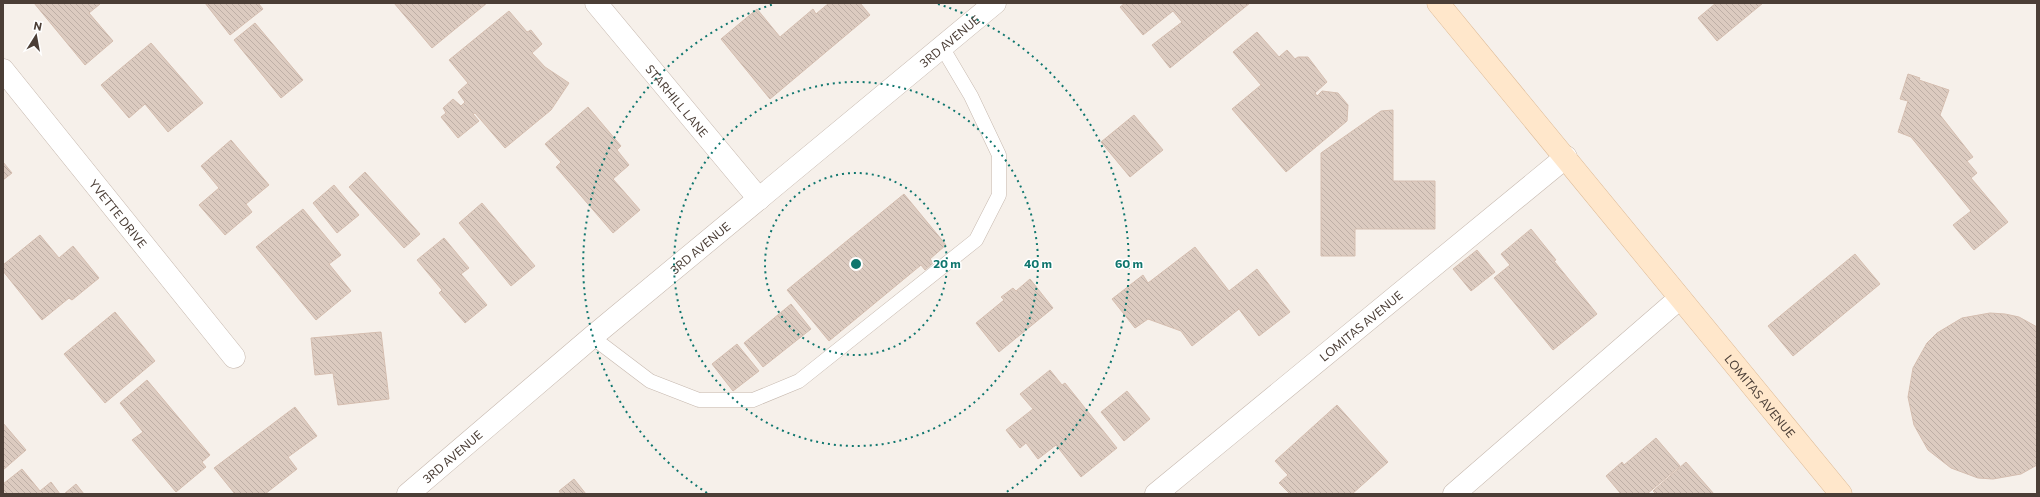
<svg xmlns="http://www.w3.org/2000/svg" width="2040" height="497" font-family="Commissioner,sans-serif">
  <defs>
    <pattern id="building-back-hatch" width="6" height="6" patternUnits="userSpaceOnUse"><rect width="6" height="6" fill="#dccbc0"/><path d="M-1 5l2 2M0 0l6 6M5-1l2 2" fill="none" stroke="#beafa6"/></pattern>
  </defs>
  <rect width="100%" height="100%" fill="#f6f0ea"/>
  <path fill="url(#building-back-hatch)" stroke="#d5beb0" d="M 34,3 L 99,3 L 100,4 L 89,13 L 113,41 L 85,65 Z
    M 205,3 L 258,3 L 263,9 L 230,35 Z
    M 394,3 L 487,3 L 432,48 Z
    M 829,3 L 860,3 L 870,15 L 770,99 L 721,39 L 757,9 L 780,37 L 813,9 L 816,14 Z
    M 1125,3 L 1250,3 L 1170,68 L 1152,45 L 1182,22 L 1173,11 L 1143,35 L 1120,7 Z
    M 1716,3 L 1763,3 L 1717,41 L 1698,18 Z
    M 509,11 L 527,32 L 531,30 L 542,44 L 532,53 L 545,67 L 569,83 L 551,110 L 505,148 L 475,113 L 473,114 L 479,121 L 458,138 L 441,117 L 446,113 L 443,108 L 453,99 L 461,106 L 465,102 L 458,92 L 468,83 L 449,60 Z
    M 255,23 L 303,80 L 281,98 L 234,40 Z
    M 1257,32 L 1279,57 L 1287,50 L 1295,59 L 1298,57 L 1308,57 L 1327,82 L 1315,93 L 1317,96 L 1322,91 L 1338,93 L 1348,105 L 1347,121 L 1286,172 L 1232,109 L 1261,85 L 1233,52 Z
    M 151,43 L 203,103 L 168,132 L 145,104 L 129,118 L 101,85 Z
    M 1908,74 L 1920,78 L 1919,80 L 1949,90 L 1940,115 L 1973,157 L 1967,161 L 1977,173 L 1971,178 L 2008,222 L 1974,250 L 1953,225 L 1971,211 L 1911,137 L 1898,132 L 1908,101 L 1900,99 Z
    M 588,107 L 621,146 L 617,150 L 629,165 L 613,179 L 640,210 L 613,233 L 556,167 L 561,162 L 545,144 Z
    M 1393,110 L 1393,181 L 1435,181 L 1435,229 L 1355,229 L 1355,256 L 1321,256 L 1321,153 L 1381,111 Z
    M 1134,115 L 1163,150 L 1130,177 L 1101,142 Z
    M 231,140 L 269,185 L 246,204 L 252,212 L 225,235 L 199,205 L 219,188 L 201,166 Z
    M 3,162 L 12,173 L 3,180 Z
    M 365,172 L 420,234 L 404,248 L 349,187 Z
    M 334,185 L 359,215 L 337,233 L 313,203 Z
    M 904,194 L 946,245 L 930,259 L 933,263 L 925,270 L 921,265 L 829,341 L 787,290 Z
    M 482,203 L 535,266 L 511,286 L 459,223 Z
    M 303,209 L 341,255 L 329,264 L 351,291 L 316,320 L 256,247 Z
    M 1531,229 L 1556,260 L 1554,261 L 1597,314 L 1553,350 L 1494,278 L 1510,265 L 1501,254 Z
    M 40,235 L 59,258 L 73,246 L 99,278 L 72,300 L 69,298 L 42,320 L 3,271 L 3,265 Z
    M 444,238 L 469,268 L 461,274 L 487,305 L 465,323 L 439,293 L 442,290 L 417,260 Z
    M 1195,247 L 1229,291 L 1257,269 L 1290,312 L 1259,336 L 1239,309 L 1192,346 L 1181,331 L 1148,319 L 1135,328 L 1112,299 L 1143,275 L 1148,283 Z
    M 1477,250 L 1495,272 L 1471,291 L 1453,269 Z
    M 1855,254 L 1880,284 L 1793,356 L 1768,326 Z
    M 1030,279 L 1053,308 L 999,352 L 976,323 L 1004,300 L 1001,297 L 1013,288 L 1016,291 Z
    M 791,304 L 811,329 L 763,367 L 744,343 Z
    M 115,312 L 155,361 L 105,403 L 64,354 Z
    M 1990,313 L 2005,314 L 2019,317 L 2037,327 L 2037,465 L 2021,474 L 1993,479 L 1978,478 L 1951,468 L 1928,450 L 1914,425 L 1908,397 L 1913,368 L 1927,343 L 1937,333 L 1962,318 Z
    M 381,332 L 389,399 L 338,405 L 333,373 L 315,375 L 311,338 Z
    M 737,344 L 759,371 L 733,391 L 712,364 Z
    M 1050,370 L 1062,385 L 1065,383 L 1117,448 L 1081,477 L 1056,445 L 1038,459 L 1026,443 L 1020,448 L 1006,430 L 1033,409 L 1020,394 Z
    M 147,380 L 210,455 L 202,462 L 206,467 L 176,492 L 132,440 L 143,432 L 120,403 Z
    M 1127,391 L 1150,419 L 1124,441 L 1101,412 Z
    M 1337,405 L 1388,462 L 1352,494 L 1290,494 L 1279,483 L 1288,475 L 1275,461 Z
    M 295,407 L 317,436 L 288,457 L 297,469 L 265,494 L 235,494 L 214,468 Z
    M 3,423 L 26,450 L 3,470 Z
    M 1656,438 L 1680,466 L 1647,494 L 1621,494 L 1606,476 L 1622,462 L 1624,465 Z
    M 1686,462 L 1714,494 L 1656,494 L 1653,491 Z
    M 22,469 L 40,491 L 51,482 L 60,494 L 3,494 L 3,484 Z
    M 574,479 L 586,494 L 561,494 L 559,491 Z
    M 76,484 L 84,494 L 64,494 Z"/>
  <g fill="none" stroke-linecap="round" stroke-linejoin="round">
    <defs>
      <path id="lane" d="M 592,337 L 650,381 L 699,400 L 753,400 L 799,381 L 976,240 L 999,195 L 999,155 L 971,96 L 942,47"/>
      <g id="street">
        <path id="s1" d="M 596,3 L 759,199"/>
        <path id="s2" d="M 3,70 L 234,357"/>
        <path id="s3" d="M 408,494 L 592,337 L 995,3"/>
        <path id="s4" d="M 1156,494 L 1566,157"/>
        <path d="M 1454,494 L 1680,298"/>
      </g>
      <g id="secondary">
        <path id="s5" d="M 1438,3 L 1841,494"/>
      </g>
    </defs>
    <use href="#lane" stroke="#c6b8ae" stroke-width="15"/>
    <use href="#street" stroke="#c6b8ae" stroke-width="23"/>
    <use href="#secondary" stroke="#debb97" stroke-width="23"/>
    <use href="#lane" stroke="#fff" stroke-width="14"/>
    <use href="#street" stroke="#fff" stroke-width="22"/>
    <use href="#secondary" stroke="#ffe7cb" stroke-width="22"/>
  </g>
  <g fill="none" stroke="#0f766e" stroke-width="2" stroke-dasharray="2 4">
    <circle cx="856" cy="264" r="91"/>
    <circle cx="856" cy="264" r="182"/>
    <path d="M707 493A273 273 0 0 1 774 4M938 4A273 273 0 0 1 1005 493"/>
  </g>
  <g text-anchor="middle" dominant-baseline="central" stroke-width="3" stroke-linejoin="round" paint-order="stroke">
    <g font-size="12" fill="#4b3e36" stroke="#fff">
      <text stroke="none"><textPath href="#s3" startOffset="706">3RD AVENUE</textPath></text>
      <text stroke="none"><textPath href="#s1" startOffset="127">STARHILL LANE</textPath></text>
      <text stroke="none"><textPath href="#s2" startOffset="184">YVETTE DRIVE</textPath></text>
      <text stroke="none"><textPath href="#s3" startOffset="382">3RD AVENUE</textPath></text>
      <text stroke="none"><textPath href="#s4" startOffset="265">LOMITAS AVENUE</textPath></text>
      <text stroke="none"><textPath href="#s5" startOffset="508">LOMITAS AVENUE</textPath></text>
      <text stroke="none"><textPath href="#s3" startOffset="58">3RD AVENUE</textPath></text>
    </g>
  </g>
  <circle cx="856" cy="264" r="6" fill="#0f766e" stroke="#fff" stroke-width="2"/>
  <g font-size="12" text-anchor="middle" font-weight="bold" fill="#0f766e" stroke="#fff" stroke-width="3" stroke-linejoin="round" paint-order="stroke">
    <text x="947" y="268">20 m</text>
    <text x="1038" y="268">40 m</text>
    <text x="1129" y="268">60 m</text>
  </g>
  <rect width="2040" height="497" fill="none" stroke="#4b3e36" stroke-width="8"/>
  <g transform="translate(36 36) rotate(11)" stroke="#ffffff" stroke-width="3" paint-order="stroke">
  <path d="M0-3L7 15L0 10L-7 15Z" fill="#4b3e36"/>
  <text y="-6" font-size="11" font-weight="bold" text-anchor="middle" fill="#4b3e36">N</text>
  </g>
</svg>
